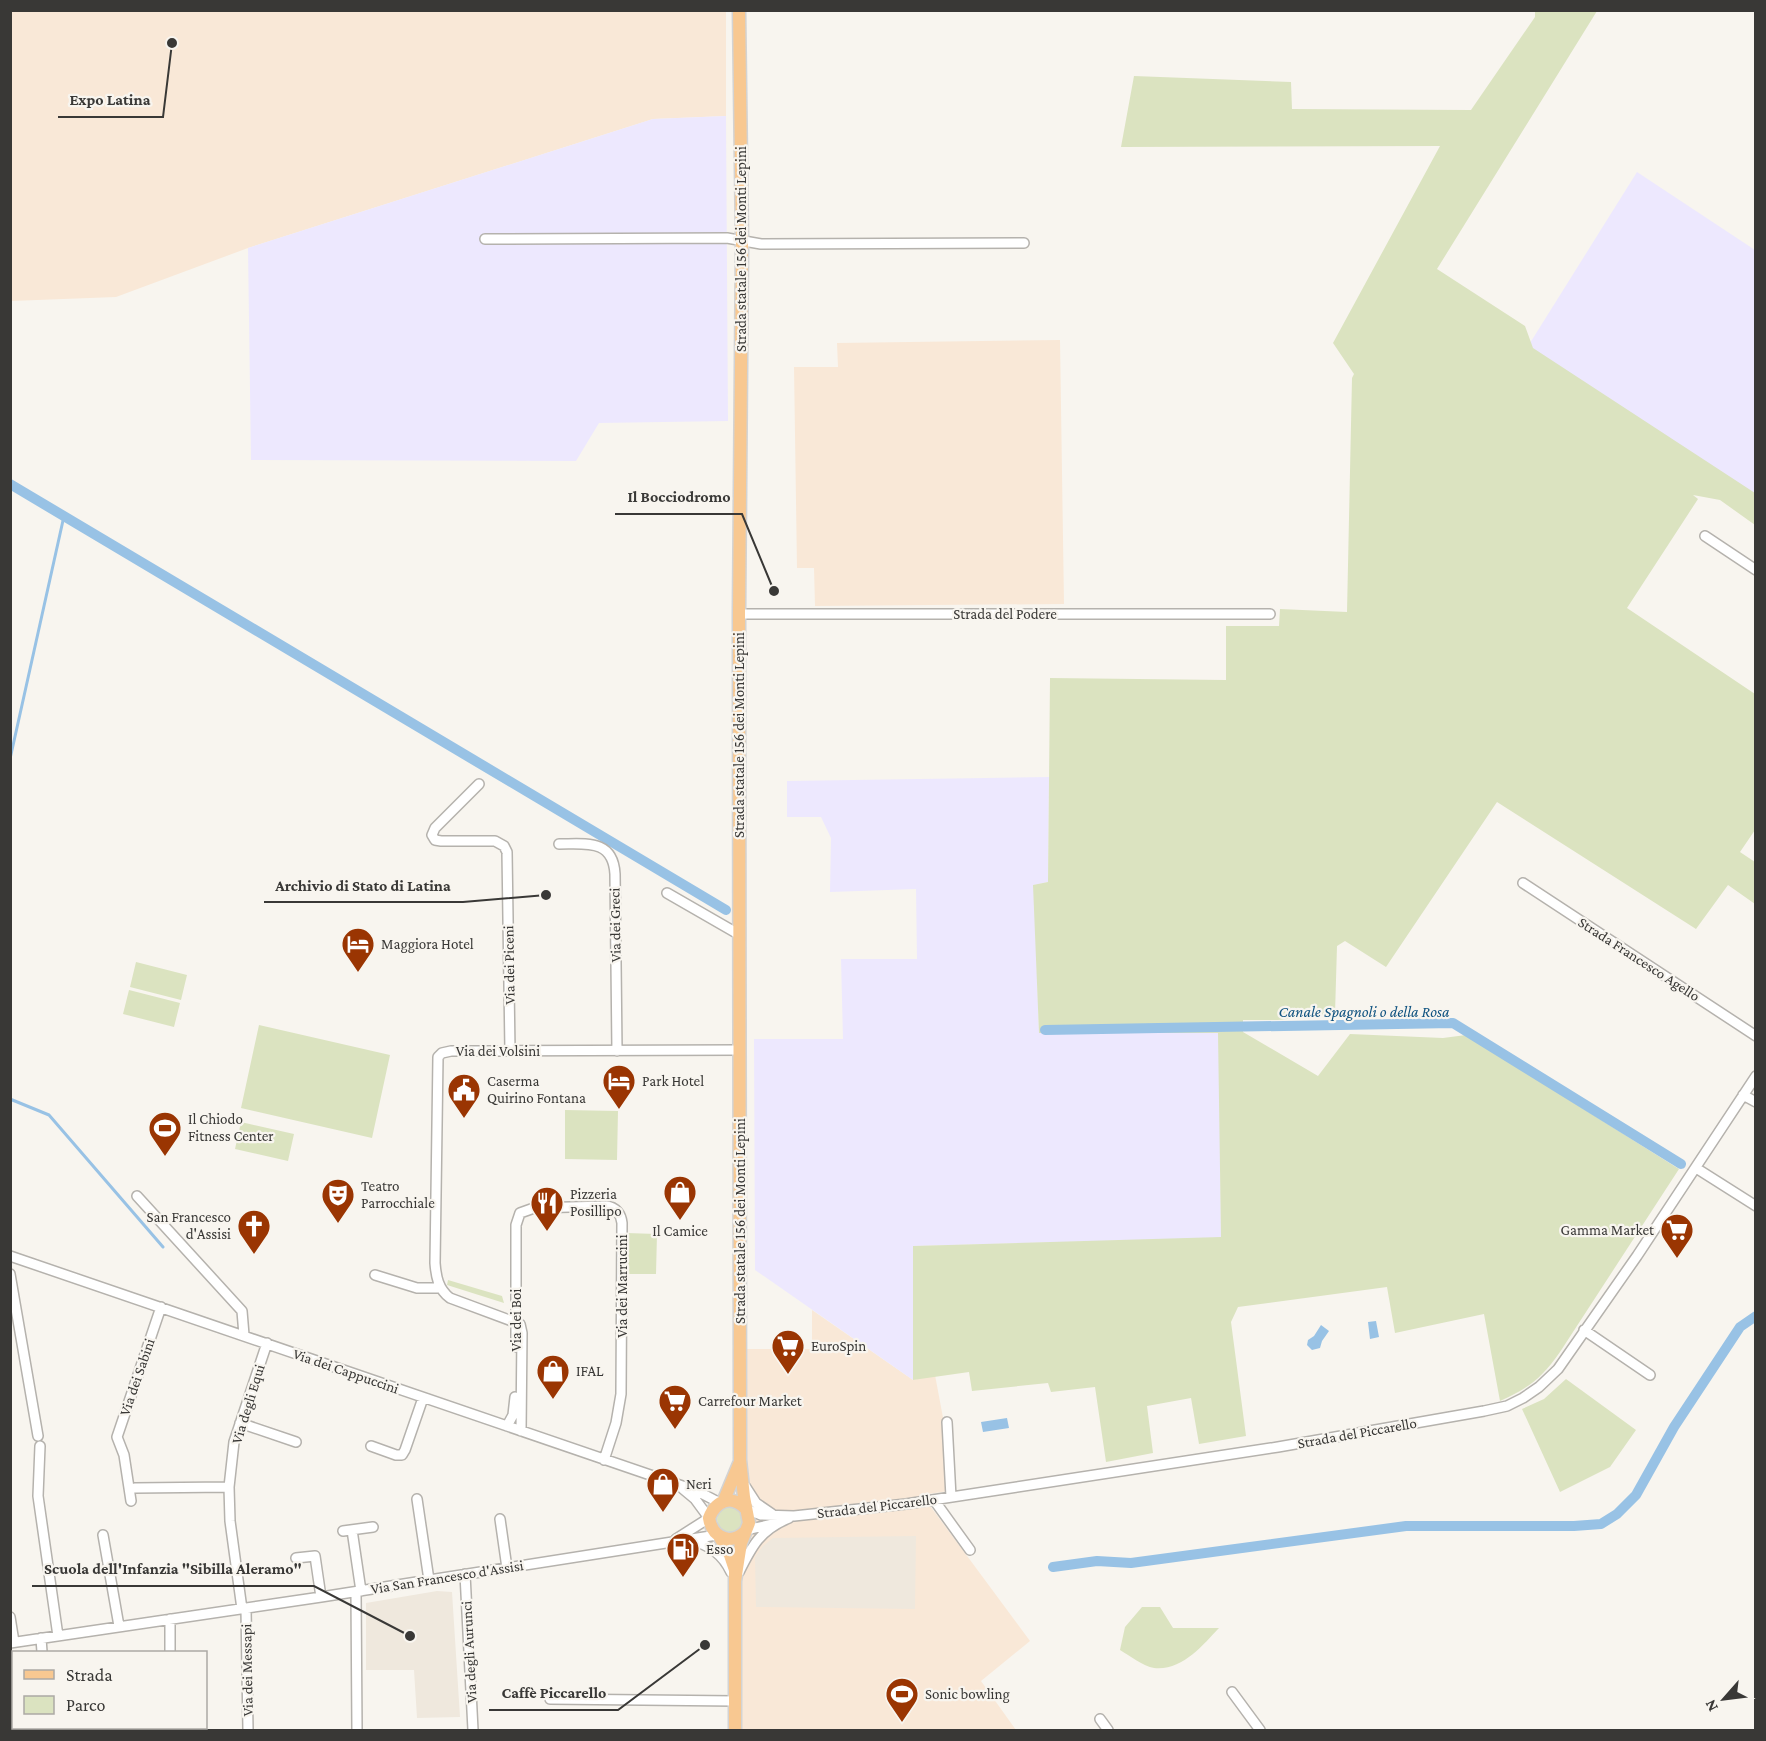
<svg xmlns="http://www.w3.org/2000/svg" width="1766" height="1741" font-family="'Crimson Pro',serif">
  <rect width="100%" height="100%" fill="#f8f5ef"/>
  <path fill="#f9e8d7" d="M 10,11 L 726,11 L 726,116 L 653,119 L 248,248 L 116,297 L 11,301 Z
    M 1060,340 L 1064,604 L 815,606 L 814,568 L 797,568 L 794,367 L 838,367 L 837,343 Z
    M 812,1310 L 913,1380 L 935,1375 L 944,1423 L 948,1491 L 922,1495 L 1030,1641 L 981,1681 L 1016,1730 L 737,1730 L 738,1349 L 812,1349 Z"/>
  <path fill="#ede8fe" d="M 726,116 L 728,421 L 599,423 L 576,461 L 251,460 L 248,248 L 653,119 Z
    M 1637,172 L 1755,250 L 1755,500 L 1525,351 Z
    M 1049,777 L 1048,882 L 1034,885 L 1039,1033 L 1219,1033 L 1221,1238 L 914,1246 L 913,1380 L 755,1270 L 754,1039 L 843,1039 L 841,959 L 917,959 L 916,889 L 830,892 L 831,838 L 821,817 L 787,817 L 787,781 Z"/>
  <path fill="#efe8dd" d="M 916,1536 L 915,1609 L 756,1607 L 755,1557 L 763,1546 L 773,1538 Z
    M 437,1591 L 452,1592 L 460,1717 L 417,1718 L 414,1670 L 366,1670 L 366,1603 Z"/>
  <path fill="#dbe3c0" d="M 1535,11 L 1597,11 L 1437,269 L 1525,326 L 1533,348 L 1755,493 L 1755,525 L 1720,500 L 1693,495 L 1698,499 L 1627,608 L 1755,694 L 1755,830 L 1740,852 L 1755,862 L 1755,904 L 1728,885 L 1696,929 L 1497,802 L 1386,967 L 1345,941 L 1337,946 L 1335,1014 L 1278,1020 L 1243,1020 L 1243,1032 L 1318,1076 L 1350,1034 L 1443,1038 L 1466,1035 L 1679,1169 L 1560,1352 C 1541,1379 1530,1387 1500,1401 L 1484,1314 L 1395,1333 L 1387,1287 L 1238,1307 L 1231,1322 L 1246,1436 L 1199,1444 L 1191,1398 L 1147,1406 L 1153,1453 L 1106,1462 L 1095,1387 L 1051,1392 L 1048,1383 L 972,1391 L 969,1372 L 913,1380 L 913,1246 L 1221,1237 L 1218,1033 L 1039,1033 L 1033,885 L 1048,882 L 1050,678 L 1226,680 L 1226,626 L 1279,626 L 1280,609 L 1347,612 L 1352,378 L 1354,374 L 1333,343 L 1440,146 L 1121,147 L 1134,76 L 1291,82 L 1292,109 L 1471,110 L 1535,17 Z
    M 136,962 L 187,975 L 181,1000 L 130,987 Z
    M 129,990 L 180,1003 L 174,1027 L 123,1014 Z
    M 259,1025 L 390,1055 L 372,1138 L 241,1108 Z
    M 565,1110 L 618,1111 L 617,1160 L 565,1159 Z
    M 241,1122 L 294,1134 L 288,1161 L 235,1149 Z
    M 626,1233 L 657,1234 L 656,1274 L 626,1274 Z
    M 448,1280 L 502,1296 L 504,1303 L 447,1285 Z
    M 1566,1379 L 1636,1430 L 1610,1467 L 1560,1492 L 1522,1409 L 1544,1399 Z
    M717 1519a13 13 0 1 1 26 0a13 13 0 1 1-26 0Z
    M 1142,1607 L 1160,1607 L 1173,1628 L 1219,1628 C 1202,1646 1182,1671 1154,1668 C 1143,1666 1130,1656 1120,1650 L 1125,1627 Z"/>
  <path fill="#98c2e5" d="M 1376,1321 L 1379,1337 L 1370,1339 L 1368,1322 Z
    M 1321,1325 L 1329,1331 L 1322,1341 L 1320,1348 L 1312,1350 L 1307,1345 L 1308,1340 L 1314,1336 Z
    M 1007,1418 L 1009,1428 L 983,1432 L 981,1422 Z"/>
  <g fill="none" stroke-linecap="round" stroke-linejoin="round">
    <path stroke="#98c2e5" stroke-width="3" d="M 10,759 L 64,516
      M 10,1099 L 49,1115 L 163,1247"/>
    <path stroke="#98c2e5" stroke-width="10" d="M 10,484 L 726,910
      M 1045,1030 L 1453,1023 L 1681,1164
      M 1053,1567 L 1097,1561 L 1131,1563 L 1406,1526 L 1574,1526 L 1601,1524 L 1617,1514 L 1636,1495 L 1674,1427 L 1740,1327 L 1756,1316"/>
    <defs>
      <path id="minor" d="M 485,239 L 727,238 L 761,244 L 1024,243
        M 1705,536 L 1756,570
        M 739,614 L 1270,614
        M 479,784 L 435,828 L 432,835 L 435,840 L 441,841 L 495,841 L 504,846 L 507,852 L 510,1051
        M 559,844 C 586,844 613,839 615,874 L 617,1051
        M 1523,883 L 1756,1036
        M 667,893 L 740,935
        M 1743,1095 L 1756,1102
        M 1696,1168 L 1756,1206
        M 137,1196 L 242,1311 L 244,1335
        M 10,1256 L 697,1491 L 720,1503
        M 10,1274 L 38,1436
        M 375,1275 L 417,1288 L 440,1288
        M 1584,1330 L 1650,1375
        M 516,1347 L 516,1225 L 520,1213 L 534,1208 L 606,1206 C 616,1207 621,1214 622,1223 L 621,1394 L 616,1423 L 604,1460
        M 947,1422 L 951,1497
        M 240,1423 L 296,1442
        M 507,1426 L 513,1415 L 515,1397
        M 521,1431 L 522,1333 L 520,1324 L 450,1298 C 438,1289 436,1276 435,1263 L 438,1057 L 442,1053 L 451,1051 L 740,1050
        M 40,1446 L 38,1496 L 58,1636
        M 371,1446 L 396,1455 L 402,1455 L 405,1450 L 423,1398
        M 745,1486 L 756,1503 L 772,1514
        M 135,1488 L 229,1487
        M 417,1499 L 429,1580
        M 934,1500 L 970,1550
        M 131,1501 L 124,1455 L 117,1437 L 161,1307
        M 746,1509 L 761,1515 L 794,1516 L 906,1504 L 1278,1447 L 1484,1411 L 1507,1406 L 1523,1398 L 1539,1387 L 1558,1369 L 1637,1256 L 1756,1076
        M 500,1519 L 507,1568
        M 352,1530 L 361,1591
        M 746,1530 L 773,1524
        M 343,1531 L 373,1527
        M 103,1535 L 119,1626
        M 676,1539 L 709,1518 L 695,1499 L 683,1489
        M 692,1541 C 711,1545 723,1555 731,1572
        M 296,1558 L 315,1556 L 321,1597
        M 739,1572 C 752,1546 760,1530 789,1518
        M 465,1574 L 473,1730
        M 356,1592 L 357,1730
        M 242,1609 L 230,1521 L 229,1487 L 234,1442 L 267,1343
        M 246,1609 L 248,1730
        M 10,1617 L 14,1642
        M 170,1619 L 170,1652
        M 41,1638 L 42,1652
        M 10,1643 L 321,1597 L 717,1535
        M 1232,1692 L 1260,1730
        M 550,1699 L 735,1701
        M 1100,1719 L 1108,1730
        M 43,1728 L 43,1730
        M 172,1728 L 172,1730"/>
      <path id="major" d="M 724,1500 L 739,1464
        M 745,1532 C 730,1546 712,1537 709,1518 C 716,1500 732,1494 746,1509
        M 719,1536 L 730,1555 L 735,1570 L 735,1730
        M 735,1581 L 741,1543 L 749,1523 L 744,1497 L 740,1460 L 739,614 L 742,242 L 739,10"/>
    </defs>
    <use href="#minor" stroke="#b5b2ad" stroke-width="12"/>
    <use href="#major" stroke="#d3d3d3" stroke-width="15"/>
    <use href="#minor" stroke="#fff" stroke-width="9"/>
    <use href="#major" stroke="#f8c891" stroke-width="12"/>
  </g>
  <defs>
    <symbol id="hotel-pin" viewBox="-11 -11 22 30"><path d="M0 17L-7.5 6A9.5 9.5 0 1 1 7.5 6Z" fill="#9a3502" stroke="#f8f5ef"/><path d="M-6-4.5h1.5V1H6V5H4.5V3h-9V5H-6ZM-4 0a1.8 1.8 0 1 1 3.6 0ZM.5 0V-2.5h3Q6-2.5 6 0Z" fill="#fff"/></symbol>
    <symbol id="civic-pin" viewBox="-11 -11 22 30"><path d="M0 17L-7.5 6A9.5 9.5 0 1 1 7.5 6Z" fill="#9a3502" stroke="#f8f5ef"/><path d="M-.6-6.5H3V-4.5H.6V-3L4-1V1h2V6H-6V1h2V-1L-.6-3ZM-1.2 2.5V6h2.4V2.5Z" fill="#fff"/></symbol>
    <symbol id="stadium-pin" viewBox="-11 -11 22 30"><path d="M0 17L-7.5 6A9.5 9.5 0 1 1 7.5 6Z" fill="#9a3502" stroke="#f8f5ef"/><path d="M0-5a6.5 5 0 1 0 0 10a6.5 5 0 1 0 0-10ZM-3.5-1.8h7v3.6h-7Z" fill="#fff"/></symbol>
    <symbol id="shop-pin" viewBox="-11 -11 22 30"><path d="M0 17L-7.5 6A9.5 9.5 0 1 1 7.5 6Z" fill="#9a3502" stroke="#f8f5ef"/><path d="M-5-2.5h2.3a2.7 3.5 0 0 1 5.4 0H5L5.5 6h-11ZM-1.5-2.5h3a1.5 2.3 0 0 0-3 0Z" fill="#fff"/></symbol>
    <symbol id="theatre-pin" viewBox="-11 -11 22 30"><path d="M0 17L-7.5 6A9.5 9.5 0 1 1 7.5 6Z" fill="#9a3502" stroke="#f8f5ef"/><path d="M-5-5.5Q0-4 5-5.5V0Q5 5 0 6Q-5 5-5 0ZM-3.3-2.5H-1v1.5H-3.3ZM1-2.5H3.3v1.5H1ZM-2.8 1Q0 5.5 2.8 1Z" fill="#fff"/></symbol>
    <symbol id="restaurant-pin" viewBox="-11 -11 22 30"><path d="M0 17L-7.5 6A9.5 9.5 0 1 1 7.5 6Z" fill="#9a3502" stroke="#f8f5ef"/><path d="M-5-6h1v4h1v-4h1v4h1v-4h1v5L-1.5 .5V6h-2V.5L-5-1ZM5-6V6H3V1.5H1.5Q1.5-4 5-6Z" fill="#fff"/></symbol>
    <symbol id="church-pin" viewBox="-11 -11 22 30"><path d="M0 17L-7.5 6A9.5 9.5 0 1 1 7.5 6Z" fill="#9a3502" stroke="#f8f5ef"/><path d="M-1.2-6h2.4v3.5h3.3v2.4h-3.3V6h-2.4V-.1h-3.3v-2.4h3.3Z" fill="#fff"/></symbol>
    <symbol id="supermarket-pin" viewBox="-11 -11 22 30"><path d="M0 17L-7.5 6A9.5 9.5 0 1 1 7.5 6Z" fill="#9a3502" stroke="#f8f5ef"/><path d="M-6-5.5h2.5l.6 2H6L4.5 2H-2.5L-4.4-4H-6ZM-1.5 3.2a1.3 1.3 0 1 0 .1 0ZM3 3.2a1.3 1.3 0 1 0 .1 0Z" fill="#fff"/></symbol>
    <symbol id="fuel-pin" viewBox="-11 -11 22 30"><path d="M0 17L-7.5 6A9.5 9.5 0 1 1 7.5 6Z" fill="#9a3502" stroke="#f8f5ef"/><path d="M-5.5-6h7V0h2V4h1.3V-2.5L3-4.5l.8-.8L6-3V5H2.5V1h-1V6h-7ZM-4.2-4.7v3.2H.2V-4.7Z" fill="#fff"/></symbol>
  </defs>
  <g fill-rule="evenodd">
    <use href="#hotel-pin" x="339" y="925" width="38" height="52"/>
    <use href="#hotel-pin" x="600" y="1062" width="38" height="52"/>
    <use href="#civic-pin" x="445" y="1071" width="38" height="52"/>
    <use href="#stadium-pin" x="146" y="1109" width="38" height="52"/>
    <use href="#shop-pin" x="661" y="1173" width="38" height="52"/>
    <use href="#theatre-pin" x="319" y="1176" width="38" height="52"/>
    <use href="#restaurant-pin" x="528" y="1184" width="38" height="52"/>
    <use href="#church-pin" x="235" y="1207" width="38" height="52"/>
    <use href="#supermarket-pin" x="1658" y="1211" width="38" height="52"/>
    <use href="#supermarket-pin" x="769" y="1327" width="38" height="52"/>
    <use href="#shop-pin" x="534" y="1352" width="38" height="52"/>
    <use href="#supermarket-pin" x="656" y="1382" width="38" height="52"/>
    <use href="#shop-pin" x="644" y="1465" width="38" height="52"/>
    <use href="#fuel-pin" x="664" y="1530" width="38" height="52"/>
    <use href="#stadium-pin" x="883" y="1675" width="38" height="52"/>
  </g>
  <g text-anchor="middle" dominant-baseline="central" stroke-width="4.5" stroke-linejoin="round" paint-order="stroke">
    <g font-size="15" fill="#393836" stroke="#f8f5ef">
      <text transform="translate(741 249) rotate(-90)">Strada statale 156 dei Monti Lepini</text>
      <text x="1005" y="614">Strada del Podere</text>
      <text transform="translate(739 735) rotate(-90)">Strada statale 156 dei Monti Lepini</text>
      <text transform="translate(615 925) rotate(-91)">Via dei Greci</text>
      <text transform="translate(1639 959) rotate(33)">Strada Francesco Agello</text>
      <text transform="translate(509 965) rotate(-91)">Via dei Piceni</text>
      <text x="498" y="1051">Via dei Volsini</text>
      <text transform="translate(740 1221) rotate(-90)">Strada statale 156 dei Monti Lepini</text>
      <text transform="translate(622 1286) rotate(-90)">Via dei Marrucini</text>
      <text transform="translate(516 1320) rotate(-90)">Via dei Boi</text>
      <text transform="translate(346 1371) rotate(19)">Via dei Cappuccini</text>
      <text transform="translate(137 1377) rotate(-71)">Via dei Sabini</text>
      <text transform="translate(248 1404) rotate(-73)">Via degli Equi</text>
      <text transform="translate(1357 1433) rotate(-10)">Strada del Piccarello</text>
      <text transform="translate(877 1506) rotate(-7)">Strada del Piccarello</text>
      <text transform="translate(447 1577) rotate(-9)">Via San Francesco d'Assisi</text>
      <text transform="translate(469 1652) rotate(-93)">Via degli Aurunci</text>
      <text transform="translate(247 1670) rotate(-91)">Via dei Messapi</text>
    </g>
    <g font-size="15" fill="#393836" stroke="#f8f5ef" text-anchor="start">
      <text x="381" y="944">Maggiora Hotel</text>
      <text x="487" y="1081">Caserma<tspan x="487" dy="17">Quirino Fontana</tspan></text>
      <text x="642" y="1081">Park Hotel</text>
      <text x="188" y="1119">Il Chiodo<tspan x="188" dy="17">Fitness Center</tspan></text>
      <text x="361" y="1186">Teatro<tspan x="361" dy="17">Parrocchiale</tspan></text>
      <text x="570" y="1194">Pizzeria<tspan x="570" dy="17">Posillipo</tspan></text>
      <text x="231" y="1217" text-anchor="end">San Francesco<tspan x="231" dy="17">d'Assisi</tspan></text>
      <text x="1654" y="1230" text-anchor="end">Gamma Market</text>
      <text x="680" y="1231" text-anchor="middle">Il Camice</text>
      <text x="811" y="1346">EuroSpin</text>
      <text x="576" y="1371">IFAL</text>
      <text x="698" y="1401">Carrefour Market</text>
      <text x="686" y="1484">Neri</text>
      <text x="706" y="1549">Esso</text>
      <text x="925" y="1694">Sonic bowling</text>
    </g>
    <g font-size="16" font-style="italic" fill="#105380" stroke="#f8f5ef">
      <text x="1364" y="1011">Canale Spagnoli o della Rosa</text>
    </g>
  </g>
  <path fill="none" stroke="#393836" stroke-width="2" d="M172 43L163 117H58M774 591L742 514H615M546 895L463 902H264M410 1636L314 1586H32M705 1645L618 1710H489"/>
  <g fill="#393836" stroke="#f8f5ef" stroke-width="2">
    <circle cx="172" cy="43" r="6"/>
    <circle cx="774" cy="591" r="6"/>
    <circle cx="546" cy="895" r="6"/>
    <circle cx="410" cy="1636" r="6"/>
    <circle cx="705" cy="1645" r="6"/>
  </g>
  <g font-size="16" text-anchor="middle" font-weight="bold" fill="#393836" stroke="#f8f5ef" stroke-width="4.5" stroke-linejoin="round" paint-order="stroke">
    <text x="110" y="105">Expo Latina</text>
    <text x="679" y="502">Il Bocciodromo</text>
    <text x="363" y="891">Archivio di Stato di Latina</text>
    <text x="173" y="1574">Scuola dell'Infanzia "Sibilla Aleramo"</text>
    <text x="554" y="1698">Caffè Piccarello</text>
  </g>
  <rect width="1766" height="1741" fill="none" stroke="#393836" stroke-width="24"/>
  <rect x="12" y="1651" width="195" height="78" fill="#f8f5ef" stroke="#aca9a5" stroke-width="1.5"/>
  <rect x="24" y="1670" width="30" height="9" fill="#f8c891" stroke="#aca9a5" stroke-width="1.5"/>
  <text x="66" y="1681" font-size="18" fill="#393836">Strada</text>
  <rect x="24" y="1696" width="30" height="18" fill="#dbe3c0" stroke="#aca9a5" stroke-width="1.5"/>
  <text x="66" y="1711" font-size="18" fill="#393836">Parco</text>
  <g transform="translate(1724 1699) rotate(242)" stroke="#f8f5ef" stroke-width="4.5" paint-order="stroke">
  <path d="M0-4.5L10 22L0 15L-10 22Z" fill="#393836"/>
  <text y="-9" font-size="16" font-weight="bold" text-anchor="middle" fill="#393836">N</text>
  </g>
</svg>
